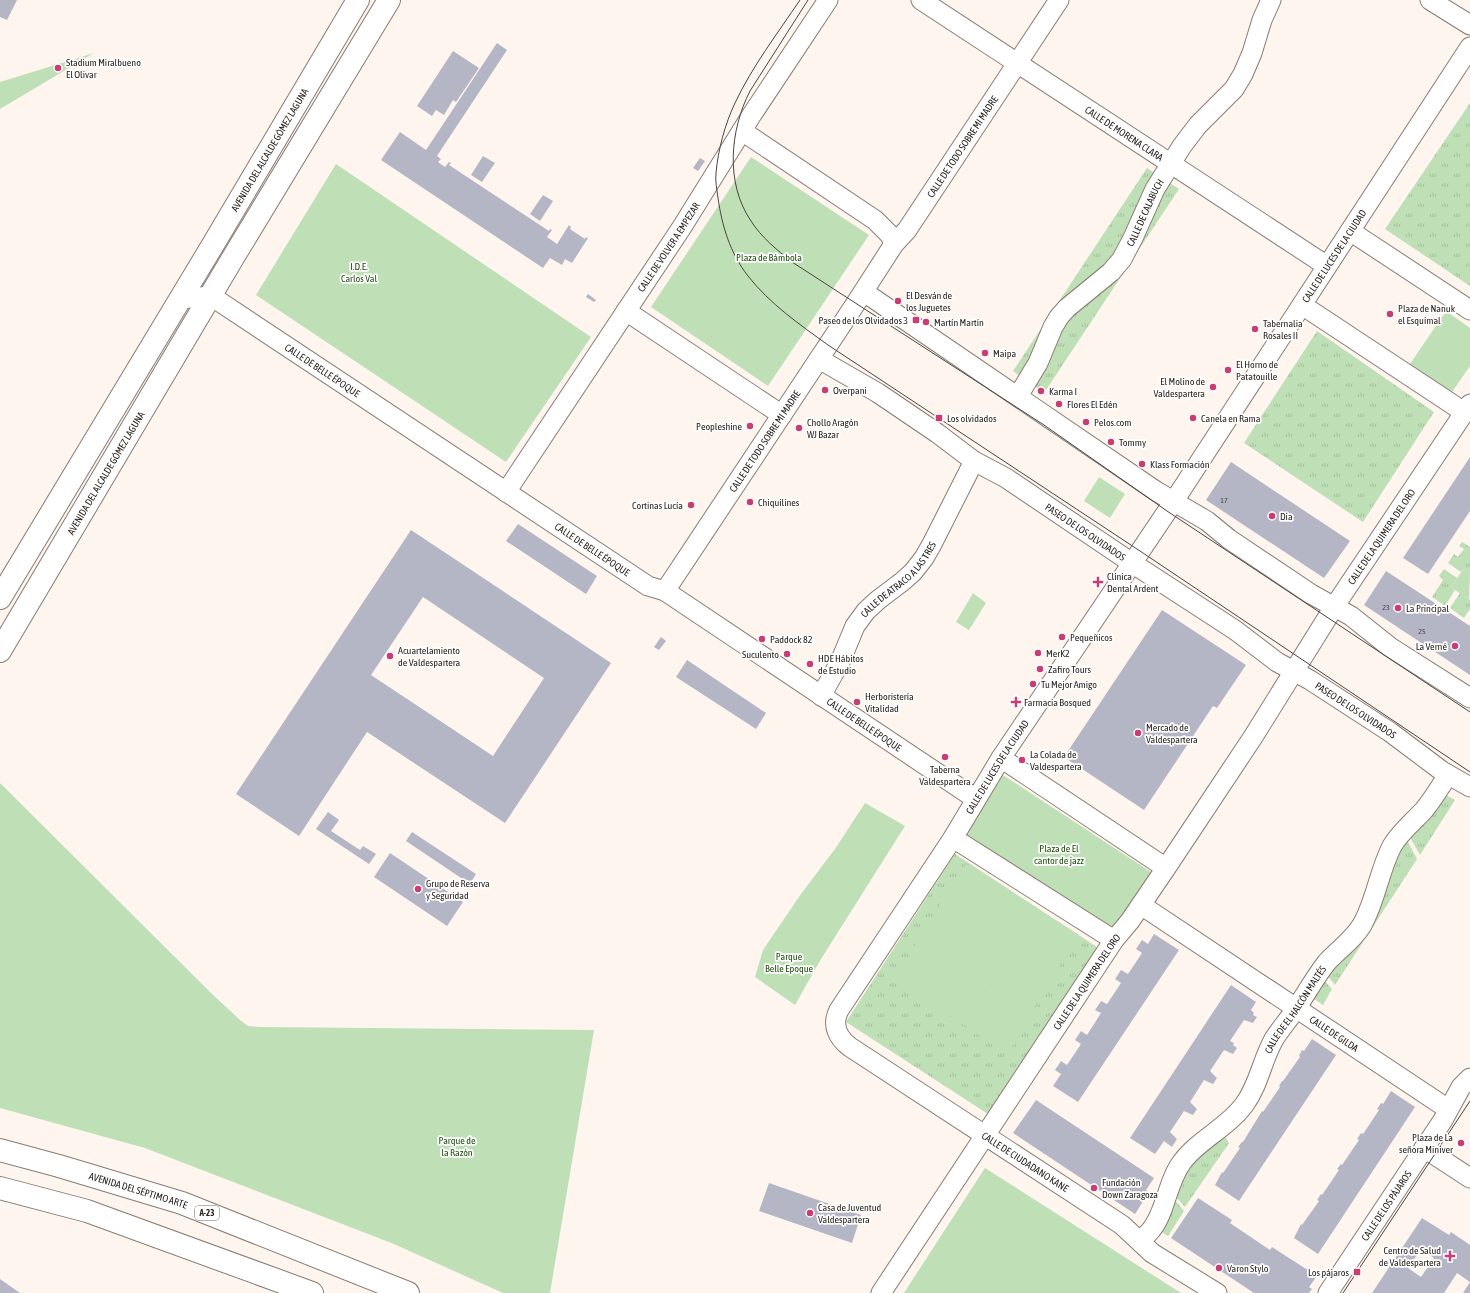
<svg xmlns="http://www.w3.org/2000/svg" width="1470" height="1293" font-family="'Asap Condensed',sans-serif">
  <defs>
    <pattern id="grass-tufts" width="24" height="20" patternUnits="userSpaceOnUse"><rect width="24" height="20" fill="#bfdfb6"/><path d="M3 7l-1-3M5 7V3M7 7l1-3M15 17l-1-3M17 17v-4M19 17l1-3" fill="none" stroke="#a4bf9c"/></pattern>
  </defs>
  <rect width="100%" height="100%" fill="#fef5ef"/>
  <path fill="url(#grass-tufts)" d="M 1470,103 L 1470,286 L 1385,229 Z
    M 1147,168 L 1156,174 L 1140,198 L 1130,225 L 1117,251 L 1021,377 L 1013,371 Z
    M 1170,183 L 1179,189 L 1044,393 L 1035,386 C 1048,366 1055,343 1067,322 L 1159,200 Z
    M 1317,331 L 1434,412 L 1363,522 L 1244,443 Z
    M 1462,542 L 1470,547 L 1470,572 L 1464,568 L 1461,572 L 1448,563 L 1454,554 L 1458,557 L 1464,549 L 1459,546 Z
    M 1444,569 L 1457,578 L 1451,587 L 1455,590 L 1445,606 L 1432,597 L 1443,580 L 1439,576 Z
    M 1460,593 L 1469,600 L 1470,599 L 1470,609 L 1464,618 L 1450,608 Z
    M 1446,795 L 1455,800 L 1420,855 L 1409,836 Z
    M 1406,838 L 1417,859 L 1335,985 L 1327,975 Z
    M 955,854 L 1097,947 L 988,1114 L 846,1022 Z
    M 1323,979 L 1332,989 L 1323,1005 L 1311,997 Z
    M 1224,1135 L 1229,1143 L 1185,1207 L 1176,1197 C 1186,1166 1200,1155 1224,1135 Z
    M 1175,1200 L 1184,1211 L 1168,1236 L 1159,1230 Z"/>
  <path fill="#bfdfb6" d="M 94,53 L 0,109 L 0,82 Z
    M 751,157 L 869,235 L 768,386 L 651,307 Z
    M 336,164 L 591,337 L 506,462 L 256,295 Z
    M 1446,311 L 1470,328 L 1470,366 L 1452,392 L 1410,364 Z
    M 1099,477 L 1125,494 L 1110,518 L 1084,501 Z
    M 1464,568 L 1470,572 L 1469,600 L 1451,587 Z
    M 973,593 L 986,603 L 969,630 L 956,622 Z
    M 1003,775 L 1154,874 L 1115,932 L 964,834 Z
    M 0,783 L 211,993 L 240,1020 L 248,1026 L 260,1027 L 594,1030 L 550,1293 L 503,1293 L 394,1244 L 145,1148 L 0,1108 Z
    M 865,803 L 905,826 L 821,959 L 795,1005 L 755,977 L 763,950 L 801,894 L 835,849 Z
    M 966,864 L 1079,935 L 1032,1010 L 987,982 L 1033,1015 L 1007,1054 L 894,978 Z
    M 985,1168 L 1181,1293 L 904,1293 Z"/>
  <path fill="#b5b6c5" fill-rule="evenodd" d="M 0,0 L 17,0 L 7,20 L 0,17 Z
    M 497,43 L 507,50 L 437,156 L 441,159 L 438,162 L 445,167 L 449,162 L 451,163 L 449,165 L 549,231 L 550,229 L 552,230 L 547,237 L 557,244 L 569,225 L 571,227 L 570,229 L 585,239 L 586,237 L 588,238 L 572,263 L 565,259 L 562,265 L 550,258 L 543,268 L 381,160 L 400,132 L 426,150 Z
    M 453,51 L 479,68 L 456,102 L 453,100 L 444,115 L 436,110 L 432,116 L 417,106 Z
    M 483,156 L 495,163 L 482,182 L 471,175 Z
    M 700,158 L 705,161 L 698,171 L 693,168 Z
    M 543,195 L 553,201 L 540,221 L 530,214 Z
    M 588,294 L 596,300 L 594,302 L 586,297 Z
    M 1470,457 L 1470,511 L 1428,574 L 1403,558 Z
    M 1231,462 L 1350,541 L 1324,578 L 1206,500 Z
    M 518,524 L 597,576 L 586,594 L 506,541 Z
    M 411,530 L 611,663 L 505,823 L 367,732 L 299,836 L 236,794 ZM 423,597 L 544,678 L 493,756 L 371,675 Z
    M 1386,571 L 1470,626 L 1470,675 L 1364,605 Z
    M 1162,610 L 1246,665 L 1217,708 L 1213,706 L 1144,810 L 1064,757 Z
    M 661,637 L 666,641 L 659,650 L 654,647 Z
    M 687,660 L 766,713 L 756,729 L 676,677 Z
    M 328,812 L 339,820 L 331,831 L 360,850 L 363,846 L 376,854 L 369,864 L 316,829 Z
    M 412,832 L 476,874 L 470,884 L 406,841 Z
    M 390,853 L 463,902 L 447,926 L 374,877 Z
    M 1154,934 L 1179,950 L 1078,1102 L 1053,1086 L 1061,1074 L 1055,1070 L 1061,1061 L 1067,1065 L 1081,1044 L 1075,1040 L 1081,1031 L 1087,1035 L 1101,1013 L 1095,1010 L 1101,1001 L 1107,1004 L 1121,983 L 1115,979 L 1121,970 L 1128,974 L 1142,953 L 1136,949 L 1142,940 L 1148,944 Z
    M 1231,985 L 1256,1002 L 1251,1010 L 1254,1013 L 1253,1015 L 1257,1017 L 1253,1023 L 1244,1020 L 1230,1041 L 1234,1043 L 1233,1045 L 1237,1048 L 1233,1054 L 1224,1050 L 1210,1071 L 1217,1078 L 1213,1084 L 1204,1080 L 1190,1102 L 1197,1109 L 1193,1115 L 1184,1111 L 1170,1132 L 1177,1139 L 1172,1147 L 1164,1141 L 1155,1154 L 1130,1138 Z
    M 1312,1039 L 1336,1055 L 1239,1201 L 1215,1185 L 1222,1172 L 1223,1173 L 1240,1148 L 1238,1147 L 1242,1142 L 1243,1142 L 1262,1111 L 1263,1112 L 1280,1087 L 1279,1086 L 1282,1081 L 1283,1081 L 1300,1057 L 1299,1056 L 1302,1050 L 1304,1051 Z
    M 1391,1091 L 1415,1107 L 1318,1254 L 1294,1238 L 1301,1224 L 1302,1225 L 1319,1201 L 1317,1200 L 1321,1194 L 1322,1195 L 1339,1170 L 1337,1169 L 1341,1164 L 1342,1165 L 1359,1140 L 1357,1139 L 1361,1133 L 1363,1134 L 1379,1110 L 1377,1109 L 1381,1103 L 1383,1104 Z
    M 1036,1100 L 1154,1178 L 1146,1190 L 1149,1192 L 1135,1214 L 1013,1133 Z
    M 769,1183 L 861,1215 L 852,1243 L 759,1211 Z
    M 1198,1198 L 1232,1220 L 1230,1223 L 1270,1250 L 1272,1247 L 1317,1276 L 1309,1287 L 1312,1289 L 1309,1293 L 1254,1293 L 1171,1238 Z
    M 1422,1218 L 1449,1235 L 1451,1232 L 1470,1245 L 1470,1293 L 1463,1293 L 1470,1282 L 1457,1273 L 1444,1293 L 1372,1293 ZM 1421,1249 L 1434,1258 L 1421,1277 L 1408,1268 Z
    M 0,1279 L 20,1293 L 0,1293 Z"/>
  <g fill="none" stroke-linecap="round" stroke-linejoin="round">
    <defs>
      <g id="minor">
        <path id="s1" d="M 921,0 L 1327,266"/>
        <path d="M 1430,0 L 1470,25"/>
        <path d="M 742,131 L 875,220 L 890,235 L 894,244"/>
        <path d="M 1350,231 L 1470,310"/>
        <path d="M 864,292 L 1156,491 L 1207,521 L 1229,539 L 1311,594 L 1351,616 L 1390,647 L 1470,698"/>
        <path id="s2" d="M 180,299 L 211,296 L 648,586 L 665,591 L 976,799"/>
        <path d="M 1302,305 L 1464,412"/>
        <path d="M 626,311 L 782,415"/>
        <path id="s3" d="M 819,359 L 878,393 L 937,433 L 974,461 L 1006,478 L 1132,563 L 1235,630 L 1277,662 L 1310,680 L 1390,732 L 1442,771 L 1470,787"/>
        <path id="s4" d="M 1018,396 L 1038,363 L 1053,327 L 1059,317 L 1067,308 L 1111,272 L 1122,259 L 1133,238 L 1155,189 L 1182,146 L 1198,125 L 1234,89 L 1243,74 L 1252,53 L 1262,20 L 1271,0"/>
        <path id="s5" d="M 506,492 L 682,227 L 751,116 L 828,0"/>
        <path id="s6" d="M 665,591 L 856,303 L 894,244 L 907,230 L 1059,0"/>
        <path id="s7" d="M 821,696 L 840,662 L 855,626 L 866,611 L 878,600 L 903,581 L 913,572 L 924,558 L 932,544 L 974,461"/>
        <path d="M 1001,758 L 1166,868"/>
        <path d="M 953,838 L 1114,940"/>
        <path id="s8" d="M 1141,905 L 1448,1109"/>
        <path d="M 1424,1148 L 1470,1178"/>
        <path id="s9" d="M 1140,1241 C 1144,1237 1148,1234 1151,1230 C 1166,1212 1167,1182 1182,1162 C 1198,1140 1227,1128 1244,1105 C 1259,1085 1262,1060 1274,1039 C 1281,1028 1290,1018 1297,1007 C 1307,992 1316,976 1327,962 C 1339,949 1353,940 1362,925 C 1376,900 1379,871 1392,846 C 1400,832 1413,822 1424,810 C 1433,799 1440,787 1448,775"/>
        <path id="s10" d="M 881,1293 L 1114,940 L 1130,921 L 1166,868 L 1253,737 L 1334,607 L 1470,404"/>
        <path id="s11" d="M 1217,1293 L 1152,1253 L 1122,1225 L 850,1047 C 838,1038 831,1025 839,1010 L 953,838 L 1001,758 L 1174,501 L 1470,47"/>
        <path id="s12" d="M 1328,1293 L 1443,1120 L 1461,1087 L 1470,1078"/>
      </g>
      <g id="major">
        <path id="s13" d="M 0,598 L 214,243 L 358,0"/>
        <path id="s14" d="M 0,651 L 234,256 L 389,0"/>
        <path id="s15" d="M 0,1150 L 59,1166 L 182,1203 L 408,1293"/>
        <path d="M 0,1188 L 87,1211 L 312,1293"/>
      </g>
    </defs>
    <use href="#minor" stroke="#897b72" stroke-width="21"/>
    <use href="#major" stroke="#897b72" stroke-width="24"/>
    <use href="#minor" stroke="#fff" stroke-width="19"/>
    <use href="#major" stroke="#fff" stroke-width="22"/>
    <path stroke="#4b4440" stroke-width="1" d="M 800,0 C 777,34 752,67 735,103 C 725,124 718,150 716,173 C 715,181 717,190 718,198 C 722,226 730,253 748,276 C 770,304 799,324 828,345 L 1140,551 L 1470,772
      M 808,0 L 750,91 C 730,130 725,183 751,221 C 761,237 777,250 792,262 L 1044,425 L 1167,511 L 1470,712
      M 1343,1293 L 1470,1101"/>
  </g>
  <g fill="#c83d74" stroke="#fff" stroke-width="1.5">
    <circle cx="58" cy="68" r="4"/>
    <circle cx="898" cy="301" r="4"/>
    <circle cx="1390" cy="314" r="4"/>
    <rect x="912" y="316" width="8" height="8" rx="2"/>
    <circle cx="926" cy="322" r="4"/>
    <circle cx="1255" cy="329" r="4"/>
    <circle cx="985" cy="353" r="4"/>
    <circle cx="1228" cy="370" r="4"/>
    <circle cx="1213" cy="387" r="4"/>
    <circle cx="825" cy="390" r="4"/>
    <circle cx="1041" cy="391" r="4"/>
    <circle cx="1059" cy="404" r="4"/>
    <rect x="935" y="414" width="8" height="8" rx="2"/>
    <circle cx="1193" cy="418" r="4"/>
    <circle cx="1086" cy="422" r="4"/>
    <circle cx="750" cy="426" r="4"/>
    <circle cx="799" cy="428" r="4"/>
    <circle cx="1111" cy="442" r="4"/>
    <circle cx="1142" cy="464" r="4"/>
    <circle cx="750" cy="502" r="4"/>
    <circle cx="691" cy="505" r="4"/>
    <circle cx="1272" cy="516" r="4"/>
    <path d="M1096 576h4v4h4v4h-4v4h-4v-4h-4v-4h4z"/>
    <circle cx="1398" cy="608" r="4"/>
    <circle cx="1062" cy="637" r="4"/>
    <circle cx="762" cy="639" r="4"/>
    <circle cx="1455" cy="646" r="4"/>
    <circle cx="1038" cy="653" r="4"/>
    <circle cx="787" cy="654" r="4"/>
    <circle cx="390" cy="656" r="4"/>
    <circle cx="810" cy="664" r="4"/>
    <circle cx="1040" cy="669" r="4"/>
    <circle cx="1033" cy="684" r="4"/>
    <circle cx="857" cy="702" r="4"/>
    <path d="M1014 696h4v4h4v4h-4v4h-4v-4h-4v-4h4z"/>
    <circle cx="1138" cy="733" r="4"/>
    <circle cx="945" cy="757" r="4"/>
    <circle cx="1022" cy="760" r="4"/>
    <circle cx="418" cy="889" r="4"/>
    <circle cx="1461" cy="1143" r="4"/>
    <circle cx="1094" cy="1188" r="4"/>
    <circle cx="810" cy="1213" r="4"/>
    <path d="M1448 1250h4v4h4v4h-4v4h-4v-4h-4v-4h4z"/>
    <circle cx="1219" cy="1268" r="4"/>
    <rect x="1353" y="1268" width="8" height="8" rx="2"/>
  </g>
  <g text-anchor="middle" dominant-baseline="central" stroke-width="3.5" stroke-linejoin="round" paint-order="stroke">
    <g font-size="8" fill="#4d4849">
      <text x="1224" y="500">17</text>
      <text x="1386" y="607">23</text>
      <text x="1422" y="631">25</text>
    </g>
    <rect fill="#fff" stroke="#6a6663" stroke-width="1" x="195" y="1206" width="24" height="14" rx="3"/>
    <g font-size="9" font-weight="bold" fill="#2a2420">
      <text x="207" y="1213">A-23</text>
    </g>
    <g font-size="10" fill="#2a2420" stroke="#fff" text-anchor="start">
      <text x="66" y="62">Stadium Miralbueno<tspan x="66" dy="12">El Olivar</tspan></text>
      <text x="906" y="295">El Desván de<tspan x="906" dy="12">los Juguetes</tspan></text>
      <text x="1398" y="308">Plaza de Nanuk<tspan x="1398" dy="12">el Esquimal</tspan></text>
      <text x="908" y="320" text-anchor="end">Paseo de los Olvidados 3</text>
      <text x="934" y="322">Martín Martín</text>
      <text x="1263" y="323">Tabernalia<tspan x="1263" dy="12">Rosales II</tspan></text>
      <text x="993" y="353">Maipa</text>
      <text x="1236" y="364">El Horno de<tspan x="1236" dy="12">Patatouille</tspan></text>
      <text x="1205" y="381" text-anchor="end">El Molino de<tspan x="1205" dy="12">Valdespartera</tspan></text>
      <text x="833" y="390">Overpani</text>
      <text x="1049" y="391">Karma I</text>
      <text x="1067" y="404">Flores El Edén</text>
      <text x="947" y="418">Los olvidados</text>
      <text x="1201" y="418">Canela en Rama</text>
      <text x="807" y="422">Chollo Aragón<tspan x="807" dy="12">WJ Bazar</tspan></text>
      <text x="1094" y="422">Pelos.com</text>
      <text x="742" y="426" text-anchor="end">Peopleshine</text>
      <text x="1119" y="442">Tommy</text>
      <text x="1150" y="464">Klass Formación</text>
      <text x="758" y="502">Chiquilines</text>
      <text x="683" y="505" text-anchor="end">Cortinas Lucía</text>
      <text x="1280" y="516">Dia</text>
      <text x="1107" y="576">Clínica<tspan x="1107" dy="12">Dental Ardent</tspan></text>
      <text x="1406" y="608">La Principal</text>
      <text x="1070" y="637">Pequeñicos</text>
      <text x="770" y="639">Paddock 82</text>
      <text x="1447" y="646" text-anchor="end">La Verné</text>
      <text x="398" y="650">Acuartelamiento<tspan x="398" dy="12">de Valdespartera</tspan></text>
      <text x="1046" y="653">MerK2</text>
      <text x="779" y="654" text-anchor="end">Suculento</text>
      <text x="818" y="658">HDE Hábitos<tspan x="818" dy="12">de Estudio</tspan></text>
      <text x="1048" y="669">Zafiro Tours</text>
      <text x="1041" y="684">Tu Mejor Amigo</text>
      <text x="865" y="696">Herboristería<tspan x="865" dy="12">Vitalidad</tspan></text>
      <text x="1024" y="702">Farmacia Bosqued</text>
      <text x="1146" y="727">Mercado de<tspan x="1146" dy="12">Valdespartera</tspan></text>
      <text x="1030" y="754">La Colada de<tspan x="1030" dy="12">Valdespartera</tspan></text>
      <text x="945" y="769" text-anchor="middle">Taberna<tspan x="945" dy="12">Valdespartera</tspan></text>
      <text x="426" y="883">Grupo de Reserva<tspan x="426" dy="12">y Seguridad</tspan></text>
      <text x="1453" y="1137" text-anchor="end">Plaza de La<tspan x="1453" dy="12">señora Miniver</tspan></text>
      <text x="1102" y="1182">Fundación<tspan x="1102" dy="12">Down Zaragoza</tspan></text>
      <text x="818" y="1207">Casa de Juventud<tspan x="818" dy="12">Valdespartera</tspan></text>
      <text x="1441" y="1250" text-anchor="end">Centro de Salud<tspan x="1441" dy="12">de Valdespartera</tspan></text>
      <text x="1227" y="1268">Varon Stylo</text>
      <text x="1349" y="1272" text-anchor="end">Los pájaros</text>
    </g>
    <g font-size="10" fill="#2a2420" stroke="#fff">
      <text stroke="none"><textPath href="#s1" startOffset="243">CALLE DE MORENA CLARA</textPath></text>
      <text stroke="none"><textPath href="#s6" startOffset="535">CALLE DE TODO SOBRE MI MADRE</textPath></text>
      <text stroke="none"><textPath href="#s13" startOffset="523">AVENIDA DEL ALCALDE GÓMEZ LAGUNA</textPath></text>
      <text stroke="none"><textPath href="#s4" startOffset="227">CALLE DE CALABUCH</textPath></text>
      <text stroke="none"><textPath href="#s5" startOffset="294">CALLE DE VOLVER A EMPEZAR</textPath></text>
      <text stroke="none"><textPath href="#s11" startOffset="1387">CALLE DE LUCES DE LA CIUDAD</textPath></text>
      <text stroke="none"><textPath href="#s2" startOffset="165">CALLE DE BELLE ÉPOQUE</textPath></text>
      <text stroke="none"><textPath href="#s6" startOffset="180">CALLE DE TODO SOBRE MI MADRE</textPath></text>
      <text stroke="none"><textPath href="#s14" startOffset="207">AVENIDA DEL ALCALDE GÓMEZ LAGUNA</textPath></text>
      <text stroke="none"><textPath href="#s3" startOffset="318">PASEO DE LOS OLVIDADOS</textPath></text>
      <text stroke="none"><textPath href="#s10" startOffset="907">CALLE DE LA QUIMERA DEL ORO</textPath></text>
      <text stroke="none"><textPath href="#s2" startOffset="489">CALLE DE BELLE ÉPOQUE</textPath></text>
      <text stroke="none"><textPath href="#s7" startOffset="142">CALLE DE ATRACO A LAS TRES</textPath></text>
      <text stroke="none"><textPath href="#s3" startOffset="642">PASEO DE LOS OLVIDADOS</textPath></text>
      <text stroke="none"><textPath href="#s2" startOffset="813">CALLE DE BELLE ÉPOQUE</textPath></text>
      <text stroke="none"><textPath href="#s11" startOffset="775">CALLE DE LUCES DE LA CIUDAD</textPath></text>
      <text stroke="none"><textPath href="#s10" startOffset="373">CALLE DE LA QUIMERA DEL ORO</textPath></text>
      <text stroke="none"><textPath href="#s9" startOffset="284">CALLE DE EL HALCÓN MALTÉS</textPath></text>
      <text stroke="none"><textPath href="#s8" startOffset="232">CALLE DE GILDA</textPath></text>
      <text transform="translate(1025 1162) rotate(33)">CALLE DE CIUDADANO KANE</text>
      <text stroke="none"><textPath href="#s15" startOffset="144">AVENIDA DEL SÉPTIMO ARTE</textPath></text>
      <text stroke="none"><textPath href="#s12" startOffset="105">CALLE DE LOS PÁJAROS</textPath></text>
    </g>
    <g font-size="10" fill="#1f4e0f" stroke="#fff">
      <text x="769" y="257">Plaza de Bámbola</text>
      <text x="359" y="266">I.D.E.<tspan x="359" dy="12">Carlos Val</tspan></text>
      <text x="1059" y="848">Plaza de El<tspan x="1059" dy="12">cantor de jazz</tspan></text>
      <text x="789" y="956">Parque<tspan x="789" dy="12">Belle Epoque</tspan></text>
      <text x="457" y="1140">Parque de<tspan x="457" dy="12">la Razón</tspan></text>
    </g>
  </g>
</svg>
